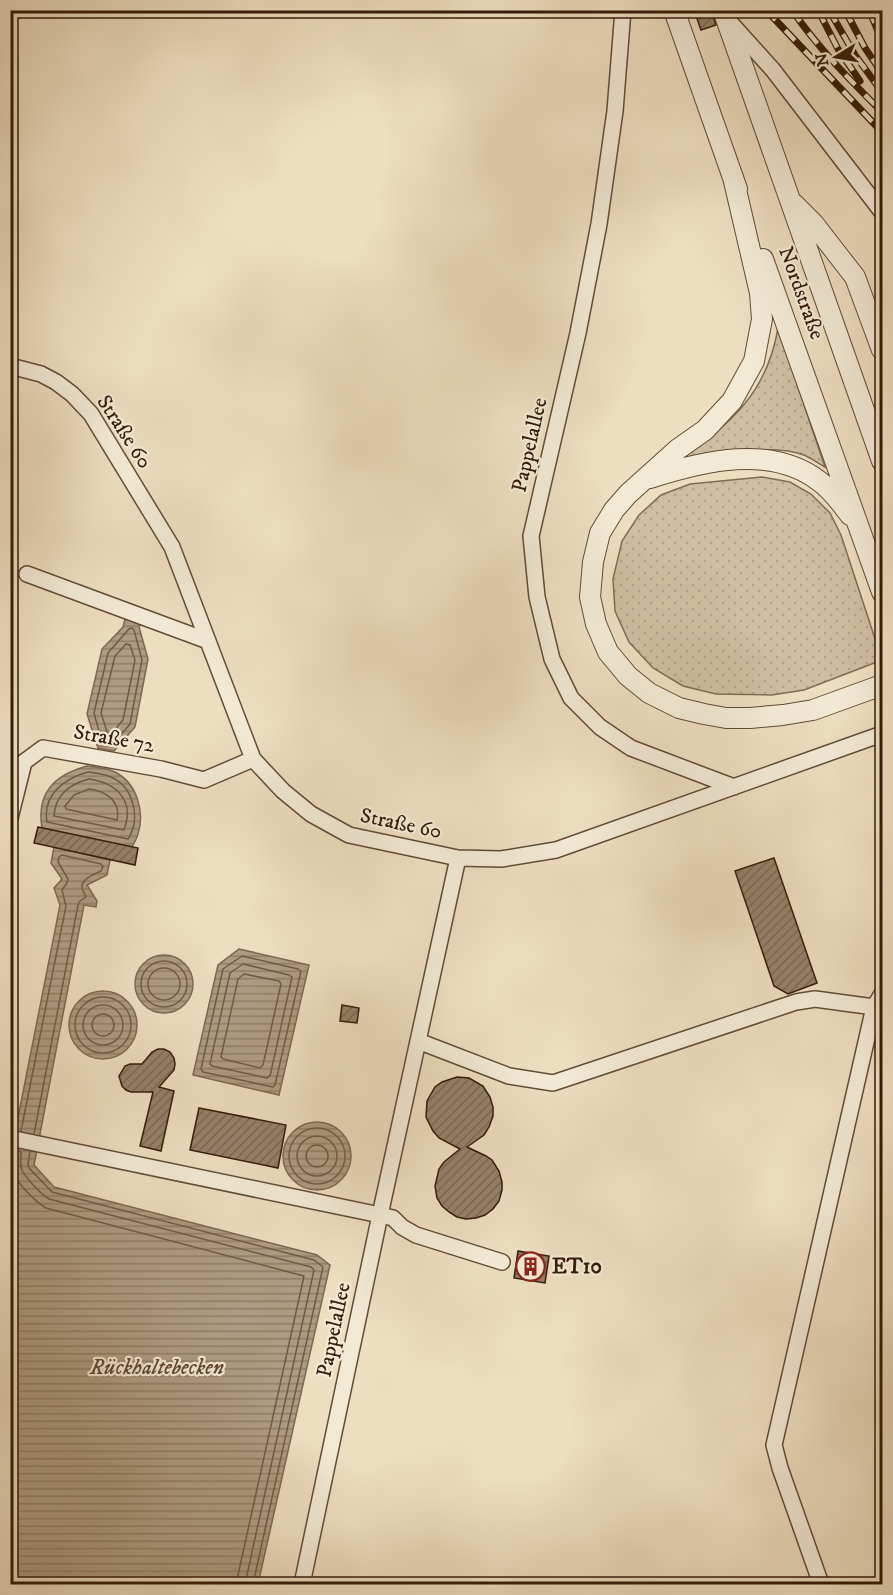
<svg xmlns="http://www.w3.org/2000/svg" width="893" height="1595" font-family="'IM FELL DW Pica',serif">
  <defs>
    <pattern id="grass-dots" width="8" height="8" patternUnits="userSpaceOnUse" patternTransform="scale(1.5)"><rect width="8" height="8" fill="#cebda1"/><path d="M2 2h.1M6 6h.1" fill="none" stroke="#b2a289" stroke-width="1.8" stroke-linecap="round"/></pattern>
    <pattern id="water-rules" width="6" height="5" patternUnits="userSpaceOnUse" patternTransform="scale(1.5)"><rect width="6" height="5" fill="#ae9b81"/><path d="M0 2.5h6" fill="none" stroke="#8e7e68"/></pattern>
    <pattern id="building-hatch" width="6" height="6" patternUnits="userSpaceOnUse" patternTransform="scale(1.5)"><rect width="6" height="6" fill="#948068"/><path d="M-1 1l2-2M0 6l6-6M5 7l2-2" fill="none" stroke="#7a6854"/></pattern>
  </defs>
  <rect width="100%" height="100%" fill="#eddec0"/>
  <filter id="stains"><feTurbulence type="fractalNoise" baseFrequency=".00333" numOctaves="4"/><feColorMatrix values="0 0 0 0 .2 0 0 0 0 .09 0 0 0 0 .02 0 0 0 .5 -.17"/></filter>
  <radialGradient id="worn" r=".72"><stop offset=".6" stop-color="#630" stop-opacity="0"/><stop offset="1" stop-color="#630" stop-opacity=".3"/></radialGradient>
  <path fill="url(#grass-dots)" stroke="#816c54" stroke-width="1.5" d="M 778,328 L 825,467 C 818,463 811,458 804,455 C 772,443 715,455 681,459 C 732,422 767,393 778,328 Z
    M 762,477 L 790,482 L 811,494 L 830,513 L 841,535 L 882,660 L 804,690 L 772,695 L 716,694 L 683,686 L 653,668 L 629,642 L 615,611 L 613,579 L 622,541 L 639,515 L 661,495 L 690,484 Z"/>
  <path fill="url(#water-rules)" stroke="#7d6751" stroke-width="1.5" d="M 126,616 L 142,621 L 139,627 L 148,659 L 135,727 L 114,751 L 98,748 L 87,714 L 102,649 L 123,627 Z
    M 87,766 C 96,767 107,768 115,772 C 137,783 145,812 138,834 C 137,838 134,843 132,847 L 42,828 C 36,792 55,775 87,766 Z
    M 54,847 L 110,860 L 107,875 L 87,885 L 97,901 L 96,907 L 84,905 L 34,1165 L 54,1187 L 317,1255 L 330,1265 L 258,1584 L 11,1584 L 11,1153 L 60,905 L 54,888 L 62,879 L 51,863 Z
    M 239,949 L 309,965 L 279,1095 L 193,1075 L 218,965 Z
    M135 984a29 29 0 1 1 58 0a29 29 0 1 1-58 0Z
    M69 1025a34 34 0 1 1 68 0a34 34 0 1 1-68 0Z
    M283 1156a34 34 0 1 1 68 0a34 34 0 1 1-68 0Z"/>
  <g fill="none" stroke-linecap="round" stroke-linejoin="round">
    <path stroke="#715a44" stroke-width="1.5" d="M 129,629 L 132,628 L 134,630 L 142,660 L 130,724 L 113,744 L 110,745 L 102,742 L 94,713 L 108,653 Z
      M 126,644 L 130,645 L 135,660 L 123,720 L 112,733 L 109,734 L 107,732 L 101,713 L 115,656 Z
      M 88,772 C 96,773 104,774 111,777 C 134,787 141,819 128,839 L 47,822 C 42,795 65,778 88,772 Z
      M 89,779 C 117,783 135,801 124,830 L 54,816 C 55,795 70,784 89,779 Z
      M 89,789 C 106,791 121,801 117,820 L 66,809 L 65,806 L 74,795 Z
      M 242,956 L 298,969 L 301,971 L 275,1085 L 273,1087 L 203,1072 L 201,1069 L 223,969 Z
      M141 984a23 23 0 1 1 46 0a23 23 0 1 1-46 0Z
      M 243,964 L 289,975 L 292,977 L 270,1076 L 267,1078 L 212,1066 L 210,1064 L 230,973 Z
      M148 984a16 16 0 1 1 32 0a16 16 0 1 1-32 0Z
      M 244,974 L 279,981 L 281,984 L 263,1065 L 260,1068 L 223,1059 L 221,1057 L 238,979 Z
      M75 1025a28 28 0 1 1 56 0a28 28 0 1 1-56 0Z
      M83 1025a20 20 0 1 1 40 0a20 20 0 1 1-40 0Z
      M92 1025a11 11 0 1 1 22 0a11 11 0 1 1-22 0Z
      M289 1156a28 28 0 1 1 56 0a28 28 0 1 1-56 0Z
      M 21,1131 L 66,906 L 62,890 L 67,883 L 68,879 L 58,862 L 59,857 L 62,855 L 101,864 L 103,867 L 101,871 C 95,874 81,879 82,887 C 82,891 85,894 86,897 L 80,901 L 78,905 L 34,1134
      M297 1156a20 20 0 1 1 40 0a20 20 0 1 1-40 0Z
      M306 1156a11 11 0 1 1 22 0a11 11 0 1 1-22 0Z
      M 30,1151 L 28,1164 L 29,1168 L 52,1192 L 314,1260 L 323,1267 L 253,1584
      M 10,1153 L 19,1151 L 21,1152 C 21,1157 20,1162 21,1167 C 22,1175 42,1195 49,1199 L 311,1267 L 314,1270 L 245,1584
      M 10,1162 C 12,1167 12,1172 15,1176 C 20,1186 36,1202 46,1208 L 304,1276 L 236,1584"/>
  </g>
  <path fill="url(#building-hatch)" stroke="#341a08" stroke-width="1.5" d="M 694,10 L 711,10 L 716,25 L 701,30 Z
    M 38,827 L 138,848 L 135,865 L 34,843 Z
    M 774,858 L 817,983 L 788,994 L 774,986 L 735,871 Z
    M 342,1005 L 359,1008 L 357,1023 L 340,1021 Z
    M 158,1049 L 164,1049 L 170,1052 L 174,1058 L 175,1064 L 174,1070 L 159,1087 L 174,1091 L 161,1151 L 140,1146 L 153,1092 L 131,1092 L 126,1090 L 122,1086 L 119,1076 L 125,1066 L 130,1064 L 142,1064 L 152,1052 Z
    M 457,1077 L 469,1078 L 483,1086 L 490,1097 L 493,1107 L 493,1116 L 489,1127 L 484,1135 L 467,1147 L 486,1156 L 492,1160 L 499,1171 L 502,1182 L 502,1190 L 499,1201 L 493,1209 L 485,1215 L 476,1218 L 466,1219 L 457,1217 L 449,1212 L 442,1206 L 437,1198 L 435,1186 L 439,1169 L 444,1162 L 460,1149 L 439,1138 L 433,1131 L 426,1117 L 427,1101 L 435,1087 L 442,1082 Z
    M 199,1108 L 286,1125 L 278,1168 L 190,1150 Z
    M 518,1251 L 549,1256 L 545,1283 L 514,1278 Z"/>
  <g fill="none" stroke-linecap="round" stroke-linejoin="round">
    <defs>
      <path id="minor" d="M 623,10 L 615,111 L 599,224 L 578,333 L 531,536 L 537,597 L 552,659 L 571,698 L 600,727 L 631,748 L 734,787
        M 728,20 L 773,70 L 882,212
        M 10,366 L 41,374 L 56,382 L 72,394 L 91,414 L 172,547 L 253,759 L 283,791 L 311,814 L 349,835 L 458,858 L 501,859 L 556,850 L 882,734
        M 27,574 L 208,641
        M 10,818 L 24,762 L 43,748 L 161,769 L 204,780 L 253,759
        M 418,1041 L 509,1076 L 553,1083 L 796,1002 L 815,999 L 874,1007
        M 10,1138 L 380,1215 L 458,858
        M 302,1584 L 380,1215 L 393,1218 L 402,1227 L 416,1235 L 502,1262
        M 821,1584 L 780,1468 L 774,1445 L 874,1007 L 882,994"/>
      <path id="tertiary" d="M 674,10 L 737,189
        M 723,10 L 882,461
        M 733,177 L 760,293 L 762,319 L 754,361 L 732,401 L 705,430 L 678,449 L 628,494 L 614,510 L 600,533 L 593,562 L 590,597 L 596,624 L 608,652 L 628,676 L 649,693 L 679,708 L 704,714 L 726,718 L 750,718 L 783,715 L 813,710 L 882,685
        M 794,204 L 813,223 L 855,277 L 882,350
        M 763,259 L 882,592
        M 650,478 C 703,461 771,444 819,481 C 832,490 841,503 850,515"/>
    </defs>
    <use href="#minor" stroke="#624b36" stroke-width="18"/>
    <use href="#tertiary" stroke="#624b36" stroke-width="22"/>
    <use href="#minor" stroke="#f3ead6" stroke-width="15"/>
    <use href="#tertiary" stroke="#f3ead6" stroke-width="20"/>
    <defs>
      <path id="rail" d="M 766,10 L 882,132
        M 792,10 C 818,48 850,80 882,112
        M 818,10 L 838,49 L 860,81
        M 829,10 L 855,55 L 882,92
        M 845,10 L 865,48 L 882,73
        M 869,10 L 882,40"/>
    </defs>
    <use href="#rail" stroke="#341a08" stroke-width="7"/>
    <use href="#rail" stroke="#f3ead6" stroke-width="4.5" stroke-dasharray="14" stroke-linecap="butt"/>
  </g>
  <defs>
    <symbol id="building-ring" viewBox="-11 -11 22 22"><circle r="9.5" fill="#f3ead6" stroke="#8f2418" stroke-width="1.5"/><path d="M-4-6H4V6H1V3H-1V6H-4ZM-2.5-4.3h1.7v1.8h-1.7ZM.8-4.3h1.7v1.8H.8ZM-2.5-1h1.7V.8h-1.7ZM.8-1h1.7V.8H.8Z" fill="#8f2418"/></symbol>
  </defs>
  <g fill-rule="evenodd">
    <use href="#building-ring" x="514" y="1250" width="33" height="33"/>
  </g>
  <g text-anchor="middle" dominant-baseline="central" stroke-width="4.5" stroke-linejoin="round" paint-order="stroke">
    <g font-size="21" fill="#341a08" stroke="#f3ead6">
      <text transform="translate(801 293) rotate(70)">Nordstraße</text>
      <text transform="translate(124 432) rotate(57)">Straße 60</text>
      <text transform="translate(530 445) rotate(-77)">Pappelallee</text>
      <text transform="translate(114 739) rotate(10)">Straße 72</text>
      <text transform="translate(401 824) rotate(12)">Straße 60</text>
      <text transform="translate(334 1330) rotate(-78)">Pappelallee</text>
    </g>
    <g font-size="21" font-weight="bold" fill="#341a08" stroke="#f3ead6" text-anchor="start">
      <text x="552" y="1267">ET10</text>
    </g>
    <g font-size="22" font-style="italic" fill="#5f4732" stroke="#f3ead6">
      <text x="157" y="1367">Rückhaltebecken</text>
    </g>
  </g>
  <rect width="893" height="1595" fill="none" stroke="#eddec0" stroke-width="36"/>
  <rect x="12" y="12" width="869" height="1571" fill="none" stroke="#341a08" stroke-width="3"/>
  <rect x="18" y="18" width="857" height="1559" fill="none" stroke="#341a08" stroke-width="1.5"/>
  <g transform="translate(836 57) rotate(259)" stroke="#f3ead6" stroke-width="4.5" paint-order="stroke">
  <path d="M0-4.5L10 22L0 15L-10 22Z" fill="#341a08"/>
  <text y="-9" font-size="16" font-weight="bold" text-anchor="middle" fill="#341a08">N</text>
  </g>
  <rect width="100%" height="100%" filter="url(#stains)"/>
  <rect width="100%" height="100%" fill="url(#worn)"/>
</svg>
